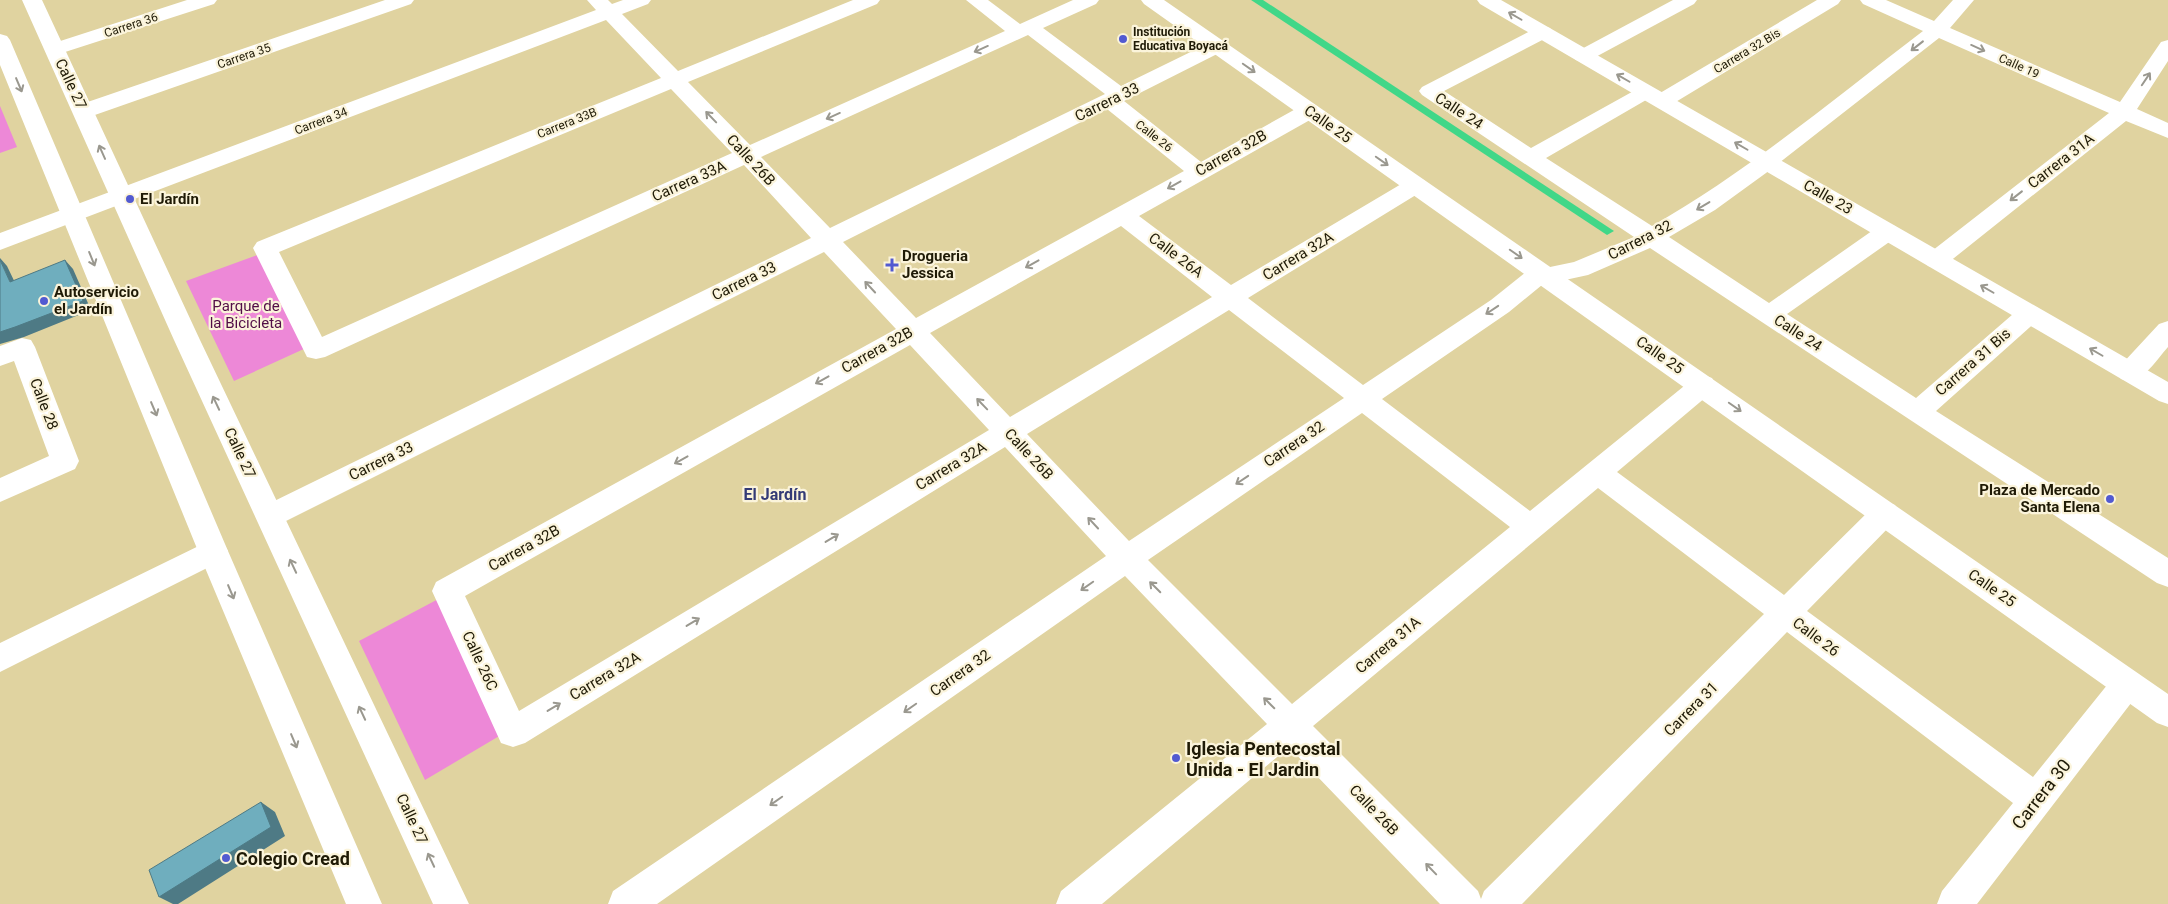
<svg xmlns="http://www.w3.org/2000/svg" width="2168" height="904" font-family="Roboto,sans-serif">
  <rect width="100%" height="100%" fill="#e0d3a0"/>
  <path fill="#ed88d7" d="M 0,106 L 17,147 L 0,153 Z
    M 260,254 L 306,348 L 234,381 L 186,281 Z
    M 444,596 L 506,732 L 425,780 L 359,641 Z"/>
  <path fill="#41d788" d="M 1251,0 L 1263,0 L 1614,231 L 1607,235 Z"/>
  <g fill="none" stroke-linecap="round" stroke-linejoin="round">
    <path fill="#fff" fill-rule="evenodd" d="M 187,0 L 217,0 L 214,4 L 62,53 L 55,55 L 48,53 L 45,49 L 48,45 Z
      M 385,0 L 414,0 L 411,4 L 92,116 L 84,117 L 76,116 L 73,111 L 76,106 Z
      M 587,0 L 608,0 L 612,4 L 623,0 L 651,0 L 648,4 L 622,14 L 678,71 L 853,0 L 880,0 L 877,4 L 688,82 L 750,145 L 1005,31 L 966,0 L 988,0 L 1020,24 L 1073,0 L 1099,0 L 1096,4 L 1043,28 L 1121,86 L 1211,42 L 1218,40 L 1225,42 L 1228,46 L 1225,50 L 1124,101 L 1201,162 L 1301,106 L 1309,105 L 1317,106 L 1320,111 L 1317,116 L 1139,216 L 1231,285 L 1408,180 L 1416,178 L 1424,180 L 1427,185 L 1424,190 L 1248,298 L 1363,385 L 1491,300 L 1526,272 L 1574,262 L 1634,237 L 1422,95 L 1419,91 L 1422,87 L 1536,28 L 1543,26 L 1550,28 L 1553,32 L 1550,36 L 1444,91 L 1531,148 L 1639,88 L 1646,86 L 1653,88 L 1656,92 L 1653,96 L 1546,158 L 1652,226 C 1749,171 1835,98 1923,31 L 1863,4 L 1860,0 L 1886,0 L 1934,21 L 1953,0 L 1974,0 L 1950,28 L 2120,102 L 2161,42 L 2168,40 L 2168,61 L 2137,109 L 2168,123 L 2168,138 L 2126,121 L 1944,266 L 1936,268 L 1928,266 L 1924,260 L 1928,254 L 2109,113 L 1939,38 L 1766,173 L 1715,210 L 1669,237 L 1769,303 L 1879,226 L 1887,224 L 1895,226 L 1899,232 L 1895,238 L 1787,314 L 1916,398 L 2020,308 L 2029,305 L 2038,308 L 2041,314 L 2038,320 L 1936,411 L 2168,558 L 2168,587 L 2157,583 L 1650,248 L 1588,275 L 1542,285 L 1509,312 L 1382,399 L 1530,511 L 1694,378 L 1703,375 L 1712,378 L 1716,385 L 1712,392 L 1617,472 L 1784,595 L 1875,505 L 1885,501 L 1895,505 L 1899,513 L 1895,521 L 1807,611 L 2033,777 L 2116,674 L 2127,670 L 2138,674 L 2143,684 L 2138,694 L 1977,904 L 1937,904 L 1942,891 L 2013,803 L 1787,632 L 1522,904 L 1440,904 L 1289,747 L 1102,904 L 1056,904 L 1061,891 L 1267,724 L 1125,576 L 657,904 L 608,904 L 613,891 L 1106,556 L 1005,447 L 525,743 L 513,747 L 501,743 L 432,591 L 436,582 L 896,329 L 824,252 L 280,524 L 270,528 L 260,524 L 256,516 L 260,508 L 811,238 L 744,165 L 325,357 L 316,359 L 307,357 L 253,248 L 257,242 L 661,78 L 606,20 L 0,250 L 0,233 L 596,10 ZM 1028,35 L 1105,94 L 830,228 L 761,157 ZM 671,89 L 732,153 L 322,337 L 279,252 ZM 1107,109 L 1184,171 L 916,318 L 843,242 ZM 1121,226 L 1212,297 L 1010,417 L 930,333 ZM 1229,310 L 1344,398 L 1129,541 L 1027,434 ZM 910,345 L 989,430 L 519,711 L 465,596 ZM 1362,413 L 1510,527 L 1292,704 L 1148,560 ZM 1598,488 L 1764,614 L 1484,891 L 1481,899 L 1478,891 L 1313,726 Z
      M 1673,0 L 1697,0 L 1694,4 L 1590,60 L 1583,62 L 1576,60 L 1573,56 L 1576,52 Z
      M 1817,0 L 1841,0 L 1838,4 L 1669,106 L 1662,107 L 1655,106 L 1651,101 L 1655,96 Z
      M 2168,321 L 2168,347 C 2155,361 2142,386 2121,379 L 2117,372 L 2121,365 L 2159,324 Z
      M 22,338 L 31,340 L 35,347 L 79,461 L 75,469 L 0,502 L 0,478 L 49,456 L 14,361 L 0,366 L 0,346 Z
      M 213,539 L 223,542 L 228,551 L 223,560 L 0,672 L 0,643 Z"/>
    <path fill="#fff" fill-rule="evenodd" d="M 22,0 L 42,0 L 200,340 L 469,904 L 433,904 L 174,340 Z
      M 1141,0 L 1164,0 L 2168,694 L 2168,727 L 2157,723 L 1144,4 Z
      M 1477,0 L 1501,0 L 2168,382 L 2168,404 L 2159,401 L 1480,4 Z
      M 0,34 L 7,36 L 10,40 L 228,551 L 382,904 L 346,904 L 198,551 L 0,65 Z"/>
  </g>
  <path fill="#4e7a85" d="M 0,258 L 7,266 L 19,291 L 10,282 L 0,260 Z
    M 65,260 L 73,269 L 91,310 L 24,337 L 0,344 L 0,332 Z
    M 261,802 L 275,812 L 285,836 L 178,904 L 173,904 L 159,897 Z"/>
  <path fill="#6faebe" stroke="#4e7a85" d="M 0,260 L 10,282 L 65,260 L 83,301 L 15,327 L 0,332 Z
    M 261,802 L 271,827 L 159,897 L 149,870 Z"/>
  <defs><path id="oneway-shaft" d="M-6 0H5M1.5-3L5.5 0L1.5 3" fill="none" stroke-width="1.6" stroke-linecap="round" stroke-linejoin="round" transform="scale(1.25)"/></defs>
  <g stroke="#9a988f">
    <use href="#oneway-shaft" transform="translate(1515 16) rotate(-150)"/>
    <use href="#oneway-shaft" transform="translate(1917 46) rotate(142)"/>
    <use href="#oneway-shaft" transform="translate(1978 48) rotate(24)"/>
    <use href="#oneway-shaft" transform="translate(981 49) rotate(156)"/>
    <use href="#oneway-shaft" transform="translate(1249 68) rotate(35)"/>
    <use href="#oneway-shaft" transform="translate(1623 78) rotate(-150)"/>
    <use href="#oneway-shaft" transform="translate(2146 79) rotate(-56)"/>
    <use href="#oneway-shaft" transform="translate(19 85) rotate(67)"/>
    <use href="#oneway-shaft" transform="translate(833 116) rotate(156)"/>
    <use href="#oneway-shaft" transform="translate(711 117) rotate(-134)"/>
    <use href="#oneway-shaft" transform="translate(1741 146) rotate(-150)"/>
    <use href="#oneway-shaft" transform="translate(102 152) rotate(-114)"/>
    <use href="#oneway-shaft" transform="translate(1382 161) rotate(35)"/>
    <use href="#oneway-shaft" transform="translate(1174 185) rotate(151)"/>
    <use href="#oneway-shaft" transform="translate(2016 196) rotate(142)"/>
    <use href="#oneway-shaft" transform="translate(1703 206) rotate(149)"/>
    <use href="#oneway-shaft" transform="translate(1516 254) rotate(35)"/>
    <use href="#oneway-shaft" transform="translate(92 259) rotate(68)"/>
    <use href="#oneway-shaft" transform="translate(1032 264) rotate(151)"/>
    <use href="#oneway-shaft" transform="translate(870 287) rotate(-133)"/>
    <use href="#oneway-shaft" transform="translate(1987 289) rotate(-150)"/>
    <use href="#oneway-shaft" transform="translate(1492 310) rotate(146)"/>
    <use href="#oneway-shaft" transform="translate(2096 352) rotate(-150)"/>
    <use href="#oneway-shaft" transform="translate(822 380) rotate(151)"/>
    <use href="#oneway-shaft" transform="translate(216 403) rotate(-115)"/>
    <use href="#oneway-shaft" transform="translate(982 404) rotate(-134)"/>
    <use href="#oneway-shaft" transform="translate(1735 407) rotate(35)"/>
    <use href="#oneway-shaft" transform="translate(154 409) rotate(67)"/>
    <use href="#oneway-shaft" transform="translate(681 460) rotate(151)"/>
    <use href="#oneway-shaft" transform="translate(1242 480) rotate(146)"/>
    <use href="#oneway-shaft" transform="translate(1093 523) rotate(-133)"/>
    <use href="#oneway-shaft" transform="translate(832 538) rotate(-31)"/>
    <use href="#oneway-shaft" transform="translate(293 566) rotate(-115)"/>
    <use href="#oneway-shaft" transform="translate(1087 586) rotate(145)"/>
    <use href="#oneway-shaft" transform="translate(1155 587) rotate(-135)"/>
    <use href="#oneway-shaft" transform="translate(231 592) rotate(67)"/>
    <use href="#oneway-shaft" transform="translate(693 622) rotate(-31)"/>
    <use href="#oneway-shaft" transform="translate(1269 703) rotate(-135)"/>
    <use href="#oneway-shaft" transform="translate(554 707) rotate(-31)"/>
    <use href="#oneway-shaft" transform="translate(910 708) rotate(145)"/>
    <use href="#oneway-shaft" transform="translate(362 713) rotate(-115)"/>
    <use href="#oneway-shaft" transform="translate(294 741) rotate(67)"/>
    <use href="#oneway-shaft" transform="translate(776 801) rotate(145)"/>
    <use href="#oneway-shaft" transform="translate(431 860) rotate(-115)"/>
    <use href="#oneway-shaft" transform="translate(1431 869) rotate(-134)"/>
  </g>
  <g fill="#525ad1" stroke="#fbf4db" stroke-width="2">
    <circle cx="1123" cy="39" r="5"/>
    <circle cx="130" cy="199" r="5"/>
    <path d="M889.5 257.5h5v5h5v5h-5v5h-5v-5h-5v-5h5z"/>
    <circle cx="44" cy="301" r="5"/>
    <circle cx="2110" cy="499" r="5"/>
    <circle cx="1176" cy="758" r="5"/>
    <circle cx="226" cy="858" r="5"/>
  </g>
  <g text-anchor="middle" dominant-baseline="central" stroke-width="4.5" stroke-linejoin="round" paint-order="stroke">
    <g font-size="12" fill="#1f1a06" stroke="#fbf4db">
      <text transform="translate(131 25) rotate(-18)">Carrera 36</text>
      <text transform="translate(1747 51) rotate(-31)">Carrera 32 Bis</text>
      <text transform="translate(244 56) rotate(-19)">Carrera 35</text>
      <text transform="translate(2019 66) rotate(24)">Calle 19</text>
      <text transform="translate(321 121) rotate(-21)">Carrera 34</text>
      <text transform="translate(567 123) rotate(-22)">Carrera 33B</text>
      <text transform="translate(1154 136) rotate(38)">Calle 26</text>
    </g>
    <g font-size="12" font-weight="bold" fill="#1f1a06" stroke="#fbf4db" text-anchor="start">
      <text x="1133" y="32">Institución<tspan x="1133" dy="14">Educativa Boyacá</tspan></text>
    </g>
    <g font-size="15" fill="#1f1a06" stroke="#fbf4db">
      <text transform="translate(71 84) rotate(65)">Calle 27</text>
      <text transform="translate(1107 102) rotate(-26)">Carrera 33</text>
      <text transform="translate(1459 111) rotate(33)">Calle 24</text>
      <text transform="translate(1328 124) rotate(35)">Calle 25</text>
      <text transform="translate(1231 153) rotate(-29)">Carrera 32B</text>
      <text transform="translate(751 160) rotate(47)">Calle 26B</text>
      <text transform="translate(2061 161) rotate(-38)">Carrera 31A</text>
      <text transform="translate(689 181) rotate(-24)">Carrera 33A</text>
      <text transform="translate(1828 197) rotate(30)">Calle 23</text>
      <text transform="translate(1640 240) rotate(-27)">Carrera 32</text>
      <text transform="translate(1176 255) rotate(37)">Calle 26A</text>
      <text transform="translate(1298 256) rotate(-31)">Carrera 32A</text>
      <text transform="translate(744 281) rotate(-26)">Carrera 33</text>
      <text transform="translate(1798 333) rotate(33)">Calle 24</text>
      <text transform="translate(877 350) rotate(-29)">Carrera 32B</text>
      <text transform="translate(1660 355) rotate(35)">Calle 25</text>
      <text transform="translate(1973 362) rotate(-41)">Carrera 31 Bis</text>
      <text transform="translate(44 404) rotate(69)">Calle 28</text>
      <text transform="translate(1294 444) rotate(-34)">Carrera 32</text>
      <text transform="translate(240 453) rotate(65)">Calle 27</text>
      <text transform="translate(1029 454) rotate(47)">Calle 26B</text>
      <text transform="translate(381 461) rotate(-26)">Carrera 33</text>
      <text transform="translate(951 466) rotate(-31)">Carrera 32A</text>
      <text transform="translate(524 548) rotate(-29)">Carrera 32B</text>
      <text transform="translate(1992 588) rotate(35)">Calle 25</text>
      <text transform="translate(1816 637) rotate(37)">Calle 26</text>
      <text transform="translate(1388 645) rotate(-40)">Carrera 31A</text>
      <text transform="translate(480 661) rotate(65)">Calle 26C</text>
      <text transform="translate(960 673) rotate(-35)">Carrera 32</text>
      <text transform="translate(605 676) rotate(-31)">Carrera 32A</text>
      <text transform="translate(1691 709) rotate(-45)">Carrera 31</text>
      <text transform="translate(1374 810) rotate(46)">Calle 26B</text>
      <text transform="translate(412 819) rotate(65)">Calle 27</text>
    </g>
    <g font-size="15" font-weight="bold" fill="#1f1a06" stroke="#fbf4db" text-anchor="start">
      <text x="140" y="199">El Jardín</text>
      <text x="902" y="256">Drogueria<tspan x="902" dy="17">Jessica</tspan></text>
      <text x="54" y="292">Autoservicio<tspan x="54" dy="17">el Jardín</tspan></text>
      <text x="2100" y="490" text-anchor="end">Plaza de Mercado<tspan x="2100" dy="17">Santa Elena</tspan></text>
    </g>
    <g font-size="15" fill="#520d47" stroke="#fbf4db">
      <text x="246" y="306">Parque de<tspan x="246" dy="17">la Bicicleta</tspan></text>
    </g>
    <g font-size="16" font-weight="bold" fill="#343b76" stroke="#fbf4db">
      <text x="775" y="494">El Jardín</text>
    </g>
    <g font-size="18" font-weight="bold" fill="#1f1a06" stroke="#fbf4db" text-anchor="start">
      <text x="1186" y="748">Iglesia Pentecostal<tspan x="1186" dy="21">Unida - El Jardin</tspan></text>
      <text x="236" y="858">Colegio Cread</text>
    </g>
    <g font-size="18" fill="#1f1a06" stroke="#fbf4db">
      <text transform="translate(2041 794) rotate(-52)">Carrera 30</text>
    </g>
  </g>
</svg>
